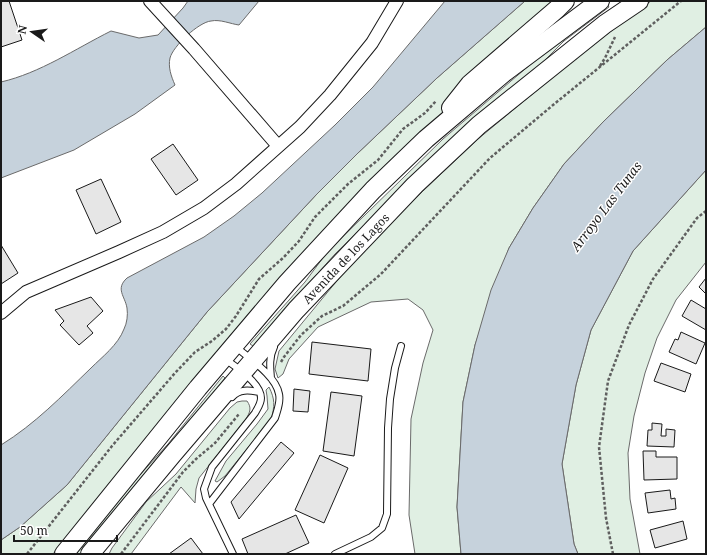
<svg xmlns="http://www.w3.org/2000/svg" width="707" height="555" font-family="'Noto Serif',serif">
  <rect width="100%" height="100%" fill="#fff"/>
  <path fill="#e0efe3" stroke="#6a6a6a" d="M 525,1 L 561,1 L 427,132 L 127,464 L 53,554 L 1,554 L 1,540 L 20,527 L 67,485 L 207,312 L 316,195 L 358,153 L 437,78 Z
    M 651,1 L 706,1 L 706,27 L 667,60 L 603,122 L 564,164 L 533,208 L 509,248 L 475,345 L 463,402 L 457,507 L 461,554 L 415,554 L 409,515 L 411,419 L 423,363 L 433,330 L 423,310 L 408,299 L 371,302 L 318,327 L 289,359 L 283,374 L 278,378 L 275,369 L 279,351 L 369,242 L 478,139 L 582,53 Z
    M 607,4 L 609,7 L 564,41 L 533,72 L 448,144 L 335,254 L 253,346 L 250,344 L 305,282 L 328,251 L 443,139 L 545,52 Z
    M 706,170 L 706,262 L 676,300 L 657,338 L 645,373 L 634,416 L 628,453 L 630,499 L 640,554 L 578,554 L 574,544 L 562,464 L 576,385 L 591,330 L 633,251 Z
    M 223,376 L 225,378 L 122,507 L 88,554 L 72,554 L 107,511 L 168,444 Z
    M 269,387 C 275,399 275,406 271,419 L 225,476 L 217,482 L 215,481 L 226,461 L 257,424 L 268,409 L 267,396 L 266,390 Z
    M 242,401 L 247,401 C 252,408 250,412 246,419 L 199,478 L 196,489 L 195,503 L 181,487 L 131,554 L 109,554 L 112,548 L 146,502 L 176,474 L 230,408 L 237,402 Z"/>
  <path fill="#c6d2dc" stroke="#6a6a6a" d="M 188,1 L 259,1 L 239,25 C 231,24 220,19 211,21 C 199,22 173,46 170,58 C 168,67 171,76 175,85 L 135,114 L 74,150 L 1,178 L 1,82 C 40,73 75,49 111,31 L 139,38 L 158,35 L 183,8 Z
    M 445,1 L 525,1 L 437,78 L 358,153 L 316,195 L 207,312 L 67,485 L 20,527 L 1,540 L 1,445 C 35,424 62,396 91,368 C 102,357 118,345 124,329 C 127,323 128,315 127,308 C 125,296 115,289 127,278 L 204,237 L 234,216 L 262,193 L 335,125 L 373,87 Z
    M 706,27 L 706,170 L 633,251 L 591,330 L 576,385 L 562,464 L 574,544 L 578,554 L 461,554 L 457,507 L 463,402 L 475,345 L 491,290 L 509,248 L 533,208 L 564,164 L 603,122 L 667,60 Z"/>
  <path fill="#e6e6e6" stroke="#1a1a1a" d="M 1,1 L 9,1 L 22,40 L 1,47 Z
    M 173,144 L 198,180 L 176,195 L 151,159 Z
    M 101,179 L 121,222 L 96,234 L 76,190 Z
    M 1,245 L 18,273 L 1,284 Z
    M 706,278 L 706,294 L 699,287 Z
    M 91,297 L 103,311 L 87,326 L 93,333 L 79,345 L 60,325 L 64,321 L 55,310 Z
    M 691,300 L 706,309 L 706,330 L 682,316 Z
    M 681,332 L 705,343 L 696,364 L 669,352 L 675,339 L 678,340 Z
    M 312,342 L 371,349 L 368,381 L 309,374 Z
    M 661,363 L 691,374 L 685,392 L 654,381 Z
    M 294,389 L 310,391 L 308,412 L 293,411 Z
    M 331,392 L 362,396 L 354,456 L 323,451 Z
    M 652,423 L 662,424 L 661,436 L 666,436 L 666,429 L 675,430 L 674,447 L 647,446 L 648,430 L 652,430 Z
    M 281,442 L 294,453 L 239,519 L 231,502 Z
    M 643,451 L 656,451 L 656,457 L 677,457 L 677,479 L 644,480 Z
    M 320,455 L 348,468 L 324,523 L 295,510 Z
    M 670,490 L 671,499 L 675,498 L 676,509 L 648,513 L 645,493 Z
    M 296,515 L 309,543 L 285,554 L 248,554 L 242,539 Z
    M 683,521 L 687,539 L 655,548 L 650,530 Z
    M 191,538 L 203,554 L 169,554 Z"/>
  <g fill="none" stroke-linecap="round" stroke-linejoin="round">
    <defs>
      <path id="lane" d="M 225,359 C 236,367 261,383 261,398 C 261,404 257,409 255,413 L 212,467 L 204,489 L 206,498 L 233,554
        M 271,378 C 270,367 269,357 274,347
        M 232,397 C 239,389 249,390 259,392
        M 209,504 L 275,418 C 277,411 281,402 279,394 C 276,376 250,359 236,347
        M 335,554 L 371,537 L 382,528 L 387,514 L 388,428 L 390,399 L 395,368 L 401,346"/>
      <path id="street" d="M 150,1 L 194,49 L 278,146
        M 1,313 L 26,292 L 119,252 L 163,232 L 204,208 L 236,184 L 300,127 L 330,95 L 372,43 L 397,1"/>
      <g id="secondary">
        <path d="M 451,108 L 470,84 L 557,9 L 565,1"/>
        <path d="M 64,554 L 198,388 L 287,283 L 373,190 L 426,139 L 505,72 L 600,1"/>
        <path id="s1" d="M 90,554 L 172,455 L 296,310 L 415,185 L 479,125 L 605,24 L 639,1"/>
      </g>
    </defs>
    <use href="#lane" stroke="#1a1a1a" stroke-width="8"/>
    <use href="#street" stroke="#1a1a1a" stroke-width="14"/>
    <use href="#secondary" stroke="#1a1a1a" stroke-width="20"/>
    <path stroke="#5f5f5f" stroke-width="2.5" stroke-dasharray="3 2" stroke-linecap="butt" d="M 600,66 L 605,58 L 615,37
      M 281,362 L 284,357 L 301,335 L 322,316 L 343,306 L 381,274 L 490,158 L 553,105 L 681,1
      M 27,554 L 112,446 L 175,373 L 195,352 L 212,341 L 226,329 L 236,316 L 259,279 L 283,258 L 299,241 L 315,217 L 348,184 L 378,160 L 403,129 L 425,113 L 436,101
      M 121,554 L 183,472 L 196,459 L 215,443 L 239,414
      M 613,554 L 606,518 L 599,447 L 608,381 L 629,325 L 653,279 L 697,218 L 706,211"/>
    <use href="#lane" stroke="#fff" stroke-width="6"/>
    <use href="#street" stroke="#fff" stroke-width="12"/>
    <use href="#secondary" stroke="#fff" stroke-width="18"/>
  </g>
  <g text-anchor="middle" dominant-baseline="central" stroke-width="3" stroke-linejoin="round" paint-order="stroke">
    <g font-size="12" fill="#1a1a1a" stroke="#fff">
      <text stroke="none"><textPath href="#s1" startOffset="391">Avenida de los Lagos</textPath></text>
    </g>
    <g font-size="13" font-style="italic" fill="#1a1a1a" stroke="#fff">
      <text transform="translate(606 206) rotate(-53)">Arroyo Las Tunas</text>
    </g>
  </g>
  <rect width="707" height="555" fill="none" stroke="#1a1a1a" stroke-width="4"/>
  <g transform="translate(32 32) rotate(283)" stroke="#ffffff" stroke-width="3" paint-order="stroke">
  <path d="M0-3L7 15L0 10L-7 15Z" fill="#1a1a1a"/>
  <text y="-6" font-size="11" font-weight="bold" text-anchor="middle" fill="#1a1a1a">N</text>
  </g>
  <path d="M14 535v6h103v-6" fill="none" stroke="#1a1a1a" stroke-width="2"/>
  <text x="20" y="535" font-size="12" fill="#1a1a1a" stroke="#ffffff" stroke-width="3" paint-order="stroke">50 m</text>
</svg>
